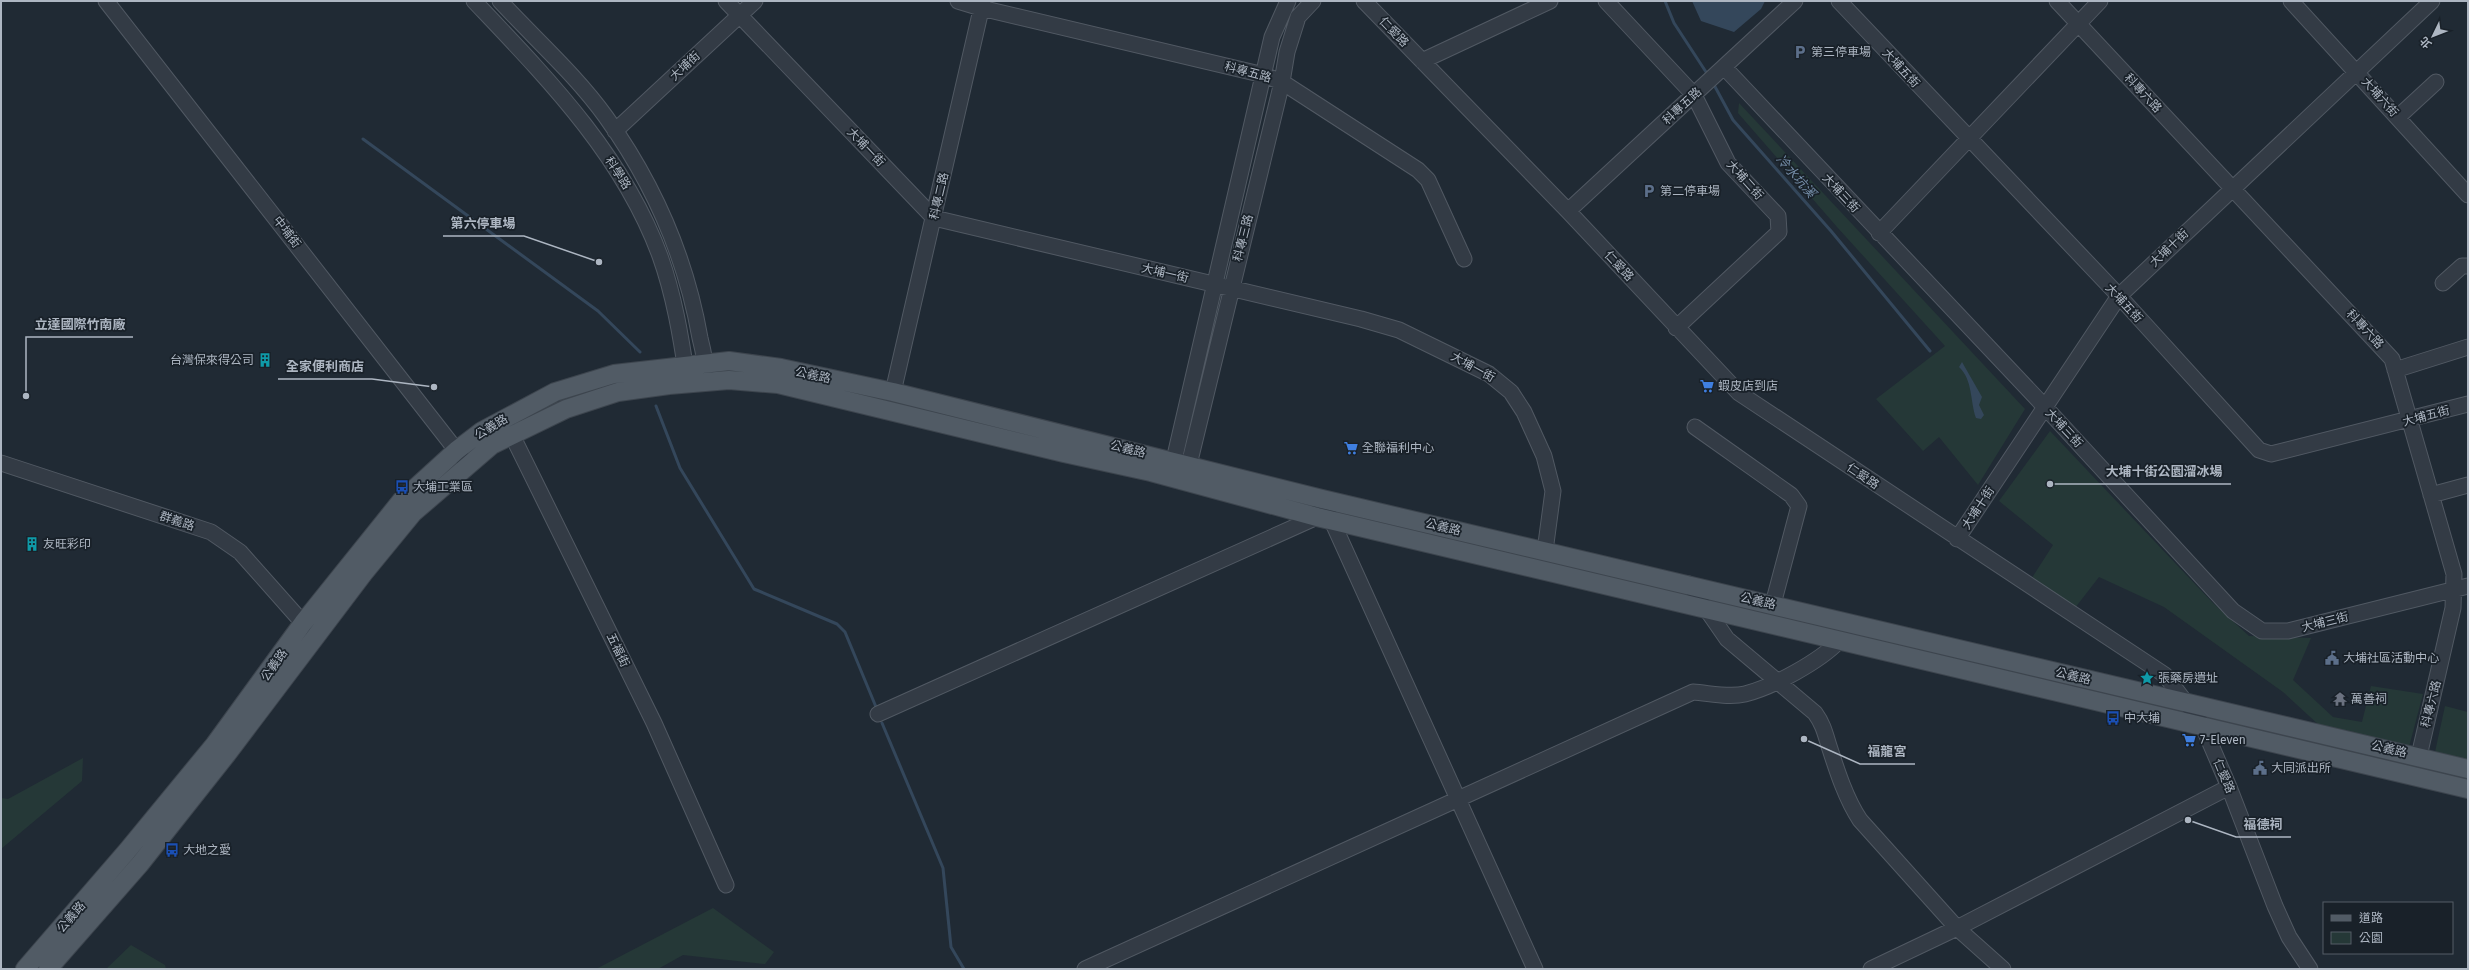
<svg xmlns="http://www.w3.org/2000/svg" width="2469" height="970" font-family="'Fira Sans','Noto Sans TC',sans-serif">
  <rect width="100%" height="100%" fill="#202a34"/>
  <path fill="#253837" d="M 1739,103 L 2025,409 L 1978,485 L 1939,437 L 1923,451 L 1876,399 L 1945,346 L 1837,227 L 1738,113 Z
    M 2050,431 L 2213,603 L 2249,636 L 2311,638 L 2293,680 L 2333,717 L 2362,722 L 2371,686 L 2423,694 L 2409,747 L 2321,727 L 2283,692 L 2164,607 L 2099,577 L 2075,608 L 2030,581 L 2053,545 L 1999,501 Z
    M 2445,706 L 2468,712 L 2468,762 L 2435,752 Z
    M 83,758 L 82,781 L 1,849 L 1,798 L 8,799 Z
    M 713,908 L 774,952 L 765,964 L 683,955 L 658,969 L 596,969 Z
    M 131,945 L 165,965 L 166,969 L 106,969 Z"/>
  <path fill="#34475b" d="M 1692,1 L 1765,1 L 1761,9 L 1734,32 L 1701,21 Z
    M 1962,362 L 1982,397 L 1979,405 L 1984,415 L 1981,419 L 1976,418 C 1970,401 1973,380 1959,367 Z"/>
  <g fill="none" stroke-linecap="round" stroke-linejoin="round">
    <path stroke="#34475b" stroke-width="3" d="M 1665,1 L 1674,23 L 1708,75
      M 1713,83 L 1733,120 L 1831,231 L 1930,351
      M 363,139 L 598,311 L 640,352
      M 656,406 L 680,468 L 754,589 L 837,624 L 845,632 L 876,707
      M 882,723 L 943,868 L 951,947 L 964,969"/>
    <defs>
      <path id="minor" d="M 106,1 L 467,464
        M 474,1 C 547,78 623,155 660,256 C 674,295 681,337 687,378
        M 500,1 C 535,39 576,75 606,117 C 654,184 686,258 700,338 C 703,350 706,362 706,374
        M 726,1 L 934,218 L 1361,319 L 1399,330 L 1489,374 L 1511,392 L 1524,412 L 1544,456 L 1553,491 L 1545,551
        M 958,1 L 981,8 L 1264,75 L 1282,82 L 1418,170 L 1428,180 L 1464,259
        M 1364,1 L 1568,211 L 1739,393 L 2165,675 L 2202,724 L 2229,787 L 2275,906 L 2289,937 L 2310,969
        M 1606,1 L 1694,95 L 1728,163 L 1778,216 L 1779,232 L 1676,328
        M 1839,1 L 2119,296 L 2259,450 L 2271,454 L 2468,404
        M 2057,1 L 2392,359 L 2454,574 L 2453,608 L 2419,756
        M 2291,1 L 2468,195
        M 1422,61 L 1550,1
        M 1724,67 L 2044,406 L 2233,611 L 2262,631 L 2288,631 L 2468,586
        M 2398,117 L 2436,82
        M 615,131 L 755,1
        M 1568,211 L 1795,1
        M 1879,233 L 2100,1
        M 2443,283 L 2462,266 L 2468,266
        M 2395,370 L 2468,347
        M 893,392 L 983,1
        M 507,425 L 654,723 L 726,885
        M 1695,427 L 1791,495 L 1799,506 L 1773,604
        M 1,463 L 211,532 L 240,552 L 303,623 L 313,630
        M 1171,473 L 1272,37 L 1288,1
        M 1186,477 L 1282,82 L 1287,52 L 1298,17 L 1313,1
        M 2431,495 L 2468,485
        M 1322,499 L 1535,969
        M 1957,539 L 2119,296 L 2432,1
        M 1689,584 L 1727,639 L 1815,713 C 1823,724 1825,733 1829,746 C 1837,771 1846,799 1860,820 L 1957,928 L 2003,969
        M 878,714 L 1317,517 L 1318,511
        M 1085,969 L 1693,692 C 1709,693 1729,698 1745,694 C 1773,687 1820,661 1839,641
        M 1871,969 L 1957,928 L 2229,787"/>
      <path id="major" d="M 25,969 L 127,851 L 215,744 L 303,623 L 401,501 L 457,450 L 482,431 L 555,392 L 614,374 L 729,361 L 781,368 L 893,392 L 1322,499 L 2468,769
        M 48,969 L 140,864 L 227,754 L 363,574 L 413,513 L 492,445 L 566,409 L 618,392 L 669,385 L 729,380 L 778,384 L 1064,453 L 1151,472 L 1317,517 L 2468,789"/>
    </defs>
    <use href="#minor" stroke="#515963" stroke-width="17"/>
    <use href="#major" stroke="#3d454e" stroke-width="20"/>
    <use href="#minor" stroke="#333b45" stroke-width="15"/>
    <use href="#major" stroke="#515b65" stroke-width="18"/>
  </g>
  <defs>
    <symbol id="parking-bare" viewBox="-9 -9 18 18"><path d="M-3.5-5.5H1a3.5 3.5 0 0 1 0 7H-1V5.5H-3.5ZM-1-3.4V-.6H.8a1.4 1.4 0 0 0 0-2.8Z" fill="#5c6f8a" stroke="#192129" stroke-width="2.5" paint-order="stroke"/></symbol>
    <symbol id="building-bare" viewBox="-9 -9 18 18"><path d="M-4-6H4V6H1V3H-1V6H-4ZM-2.5-4.3h1.7v1.8h-1.7ZM.8-4.3h1.7v1.8H.8ZM-2.5-1h1.7V.8h-1.7ZM.8-1h1.7V.8H.8Z" fill="#0f9aa8" stroke="#192129" stroke-width="2.5" paint-order="stroke"/></symbol>
    <symbol id="supermarket-bare" viewBox="-9 -9 18 18"><path d="M-6-5.5h2.5l.6 2H6L4.5 2H-2.5L-4.4-4H-6ZM-1.5 3.2a1.3 1.3 0 1 0 .1 0ZM3 3.2a1.3 1.3 0 1 0 .1 0Z" fill="#3f7fe0" stroke="#192129" stroke-width="2.5" paint-order="stroke"/></symbol>
    <symbol id="bus-bare" viewBox="-9 -9 18 18"><path d="M-5-6H5V4H4V6H2V4H-2V6H-4V4H-5ZM-3.5-4V0h7V-4ZM-3.5 1.2v1.5H-2V1.2ZM2 1.2v1.5H3.5V1.2Z" fill="#1a4fb4" stroke="#192129" stroke-width="2.5" paint-order="stroke"/></symbol>
    <symbol id="civic-bare" viewBox="-9 -9 18 18"><path d="M-.6-6.5H3V-4.5H.6V-3L4-1V1h2V6H-6V1h2V-1L-.6-3ZM-1.2 2.5V6h2.4V2.5Z" fill="#5c6f8a" stroke="#192129" stroke-width="2.5" paint-order="stroke"/></symbol>
    <symbol id="sight-bare" viewBox="-9 -9 18 18"><path d="M0-6L1.8-2.2L6-1.7L2.9 1.2L3.7 5.4L0 3.3L-3.7 5.4L-2.9 1.2L-6-1.7L-1.8-2.2Z" fill="#0f9aa8" stroke="#192129" stroke-width="2.5" paint-order="stroke"/></symbol>
    <symbol id="temple-bare" viewBox="-9 -9 18 18"><path d="M0-6L5-2H3V0L6.5 2.5H4V6H1.5V3h-3V6H-4V2.5H-6.5L-3 0V-2H-5Z" fill="#6b7280" stroke="#192129" stroke-width="2.5" paint-order="stroke"/></symbol>
  </defs>
  <g fill-rule="evenodd">
    <use href="#parking-bare" x="1790" y="42" width="20" height="20"/>
    <use href="#parking-bare" x="1639" y="181" width="20" height="20"/>
    <use href="#building-bare" x="255" y="350" width="20" height="20"/>
    <use href="#supermarket-bare" x="1697" y="376" width="20" height="20"/>
    <use href="#supermarket-bare" x="1341" y="438" width="20" height="20"/>
    <use href="#bus-bare" x="392" y="477" width="20" height="20"/>
    <use href="#building-bare" x="22" y="534" width="20" height="20"/>
    <use href="#civic-bare" x="2322" y="648" width="20" height="20"/>
    <use href="#sight-bare" x="2137" y="668" width="20" height="20"/>
    <use href="#temple-bare" x="2330" y="689" width="20" height="20"/>
    <use href="#bus-bare" x="2103" y="708" width="20" height="20"/>
    <use href="#supermarket-bare" x="2179" y="730" width="20" height="20"/>
    <use href="#civic-bare" x="2250" y="758" width="20" height="20"/>
    <use href="#bus-bare" x="162" y="840" width="20" height="20"/>
  </g>
  <g text-anchor="middle" dominant-baseline="central" stroke-width="3.5" stroke-linejoin="round" paint-order="stroke">
    <g font-size="12" fill="#adb6c2" stroke="#192129">
      <text transform="translate(1394 32) rotate(46)">仁愛路</text>
      <text transform="translate(685 66) rotate(-43)">大埔街</text>
      <text transform="translate(1901 68) rotate(47)">大埔五街</text>
      <text transform="translate(1248 72) rotate(15)">科專五路</text>
      <text transform="translate(2143 93) rotate(47)">科專六路</text>
      <text transform="translate(2380 97) rotate(48)">大埔六街</text>
      <text transform="translate(1682 106) rotate(-43)">科專五路</text>
      <text transform="translate(866 147) rotate(46)">大埔一街</text>
      <text transform="translate(618 173) rotate(57)">科學路</text>
      <text transform="translate(1745 180) rotate(48)">大埔二街</text>
      <text transform="translate(1841 193) rotate(47)">大埔三街</text>
      <text transform="translate(939 196) rotate(-77)">科專二路</text>
      <text transform="translate(287 232) rotate(52)">中埔街</text>
      <text transform="translate(1243 238) rotate(-76)">科專三路</text>
      <text transform="translate(2169 248) rotate(-44)">大埔十街</text>
      <text transform="translate(1619 266) rotate(47)">仁愛路</text>
      <text transform="translate(1165 273) rotate(13)">大埔一街</text>
      <text transform="translate(2124 303) rotate(47)">大埔五街</text>
      <text transform="translate(2365 329) rotate(47)">科專六路</text>
      <text transform="translate(1473 367) rotate(29)">大埔一街</text>
      <text transform="translate(813 375) rotate(12)">公義路</text>
      <text transform="translate(2426 416) rotate(-15)">大埔五街</text>
      <text transform="translate(491 427) rotate(-31)">公義路</text>
      <text transform="translate(2064 428) rotate(47)">大埔三街</text>
      <text transform="translate(1128 449) rotate(14)">公義路</text>
      <text transform="translate(1863 476) rotate(34)">仁愛路</text>
      <text transform="translate(1978 508) rotate(-57)">大埔十街</text>
      <text transform="translate(177 521) rotate(18)">群義路</text>
      <text transform="translate(1443 527) rotate(13)">公義路</text>
      <text transform="translate(1758 601) rotate(13)">公義路</text>
      <text transform="translate(2325 622) rotate(-14)">大埔三街</text>
      <text transform="translate(618 650) rotate(64)">五福街</text>
      <text transform="translate(274 665) rotate(-55)">公義路</text>
      <text transform="translate(2073 676) rotate(13)">公義路</text>
      <text transform="translate(2431 704) rotate(-76)">科專六路</text>
      <text transform="translate(2389 749) rotate(13)">公義路</text>
      <text transform="translate(2224 776) rotate(67)">仁愛路</text>
      <text transform="translate(71 917) rotate(-49)">公義路</text>
    </g>
    <g font-size="12" fill="#adb6c2" stroke="#192129" text-anchor="start">
      <text x="1811" y="52">第三停車場</text>
      <text x="1660" y="191">第二停車場</text>
      <text x="254" y="360" text-anchor="end">台灣保來得公司</text>
      <text x="1718" y="386">蝦皮店到店</text>
      <text x="1362" y="448">全聯福利中心</text>
      <text x="413" y="487">大埔工業區</text>
      <text x="43" y="544">友旺彩印</text>
      <text x="2343" y="658">大埔社區活動中心</text>
      <text x="2158" y="678">張藥房遺址</text>
      <text x="2351" y="699">萬善祠</text>
      <text x="2124" y="718">中大埔</text>
      <text x="2200" y="740">7-Eleven</text>
      <text x="2271" y="768">大同派出所</text>
      <text x="183" y="850">大地之愛</text>
    </g>
    <g font-size="13" font-style="italic" fill="#768faa" stroke="#192129">
      <text transform="translate(1796 176) rotate(49)">冷水坑溪</text>
    </g>
  </g>
  <path fill="none" stroke="#adb6c2" stroke-width="1.5" d="M599 262L524 236H443M26 396L26 337H133M434 387L372 379H278M2050 484L2098 484H2231M1804 739L1860 764H1915M2188 820L2236 837H2291"/>
  <g fill="#adb6c2" stroke="#192129" stroke-width="1.5">
    <circle cx="599" cy="262" r="4"/>
    <circle cx="26" cy="396" r="4"/>
    <circle cx="434" cy="387" r="4"/>
    <circle cx="2050" cy="484" r="4"/>
    <circle cx="1804" cy="739" r="4"/>
    <circle cx="2188" cy="820" r="4"/>
  </g>
  <g font-size="13" text-anchor="middle" font-weight="bold" fill="#adb6c2" stroke="#192129" stroke-width="3.5" stroke-linejoin="round" paint-order="stroke">
    <text x="483" y="228">第六停車場</text>
    <text x="80" y="329">立達國際竹南廠</text>
    <text x="325" y="371">全家便利商店</text>
    <text x="2164" y="476">大埔十街公園溜冰場</text>
    <text x="1887" y="756">福龍宮</text>
    <text x="2263" y="829">福德祠</text>
  </g>
  <rect width="2469" height="970" fill="none" stroke="#adb6c2" stroke-width="4"/>
  <rect x="2323" y="902" width="130" height="52" fill="#192129" stroke="#545d66"/>
  <rect x="2331" y="915" width="20" height="6" fill="#515b65" stroke="#545d66"/>
  <text x="2359" y="922" font-size="12" fill="#adb6c2">道路</text>
  <rect x="2331" y="932" width="20" height="12" fill="#253837" stroke="#545d66"/>
  <text x="2359" y="942" font-size="12" fill="#adb6c2">公園</text>
  <g transform="translate(2433 36) rotate(227)" stroke="#192129" stroke-width="3" paint-order="stroke">
  <path d="M0-3L7 15L0 10L-7 15Z" fill="#adb6c2"/>
  <text y="-6" font-size="11" font-weight="bold" text-anchor="middle" fill="#adb6c2">北</text>
  </g>
</svg>
